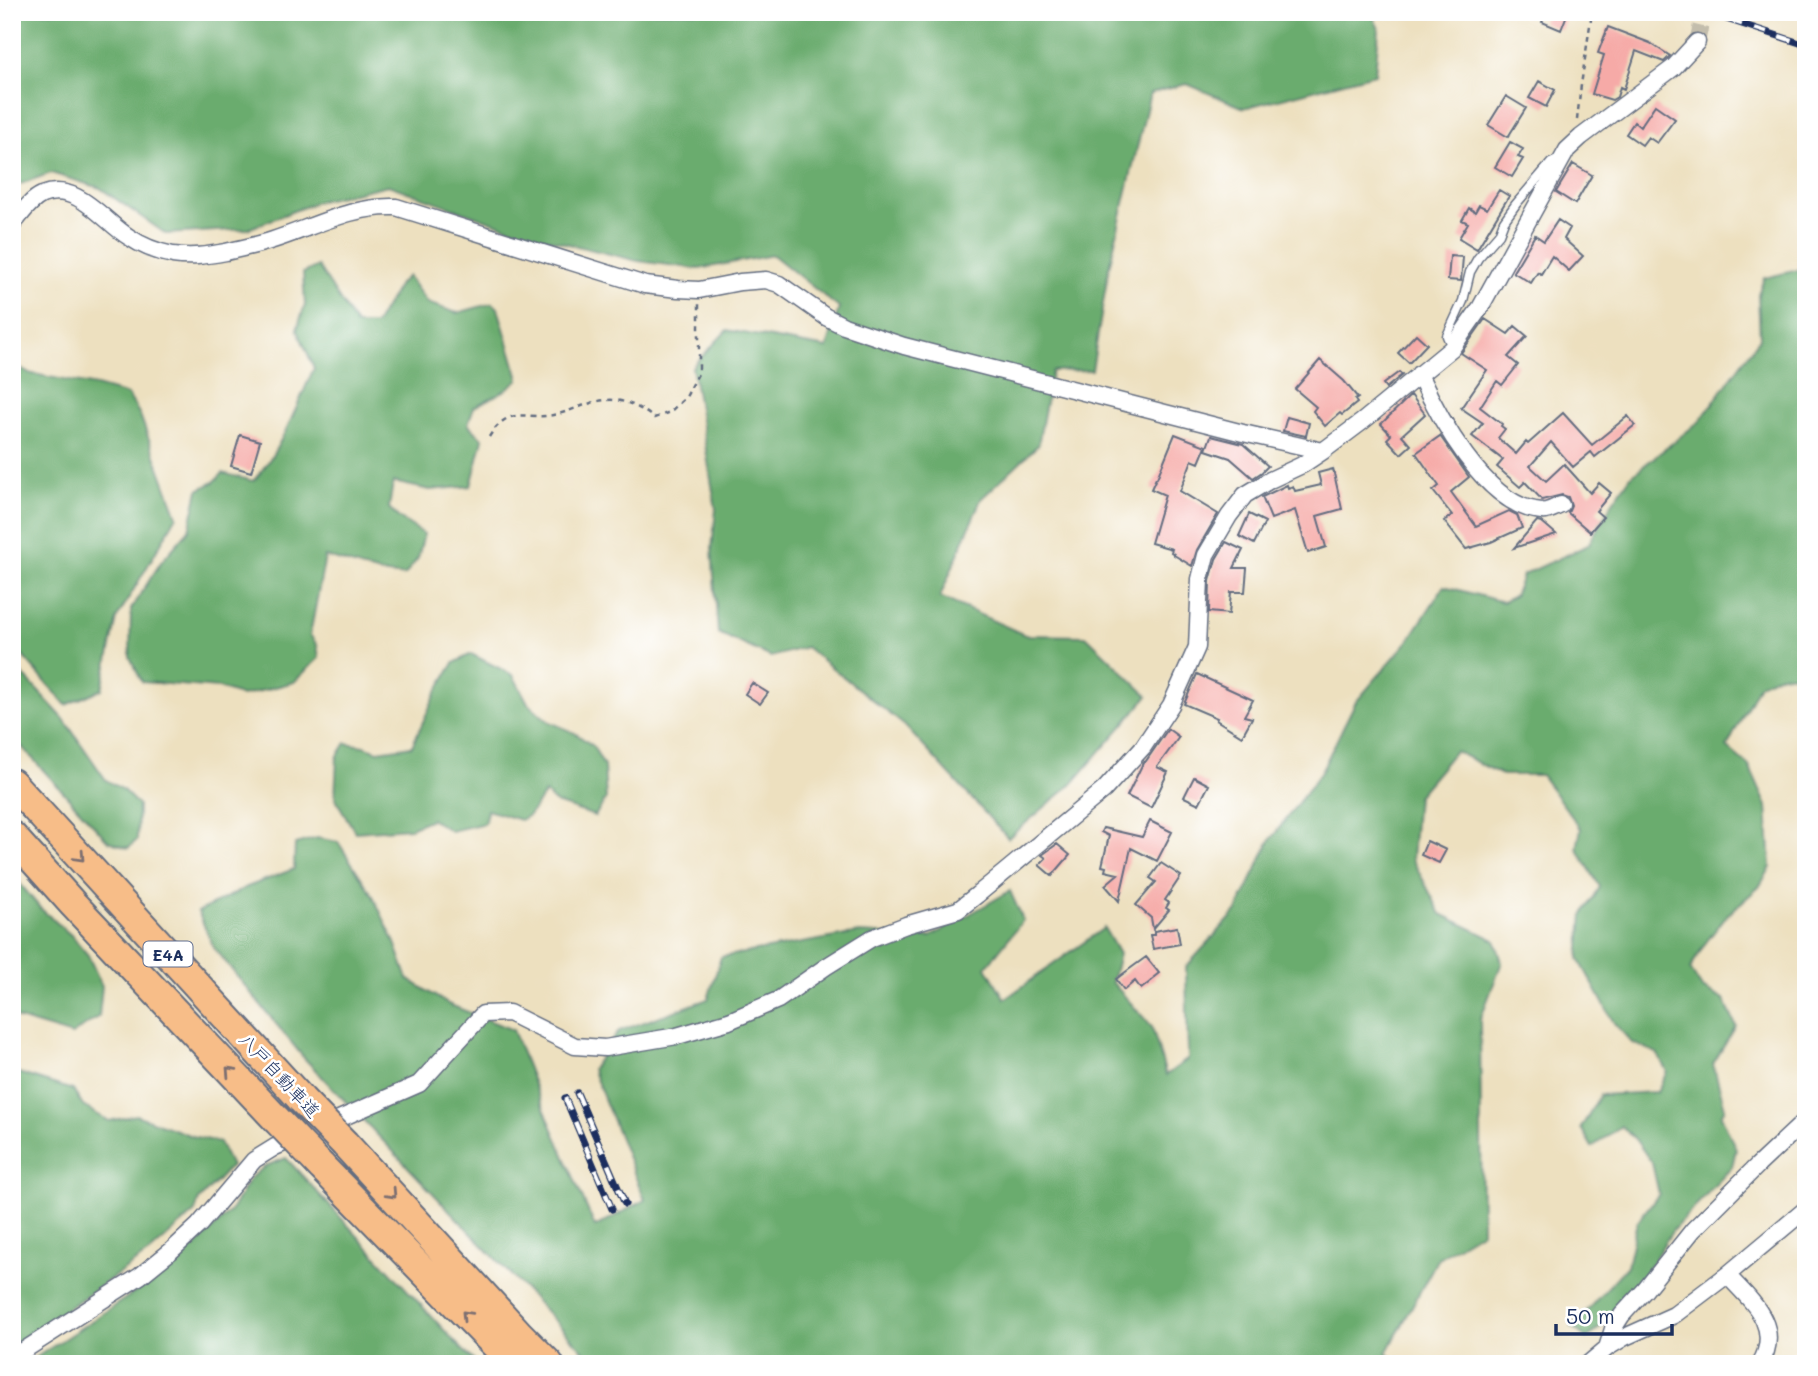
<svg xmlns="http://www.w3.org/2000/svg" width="1818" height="1376" font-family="Mali,'Klee One',sans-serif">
  <rect width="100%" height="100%" fill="#fff"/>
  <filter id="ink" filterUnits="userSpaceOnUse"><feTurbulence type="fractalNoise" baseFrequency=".0143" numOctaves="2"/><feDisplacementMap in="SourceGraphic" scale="14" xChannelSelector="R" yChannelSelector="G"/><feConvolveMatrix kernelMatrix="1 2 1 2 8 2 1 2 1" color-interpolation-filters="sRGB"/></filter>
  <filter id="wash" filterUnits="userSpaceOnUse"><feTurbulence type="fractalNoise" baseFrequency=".00686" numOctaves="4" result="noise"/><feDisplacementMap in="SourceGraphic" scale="28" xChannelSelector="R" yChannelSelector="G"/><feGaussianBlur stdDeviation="1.57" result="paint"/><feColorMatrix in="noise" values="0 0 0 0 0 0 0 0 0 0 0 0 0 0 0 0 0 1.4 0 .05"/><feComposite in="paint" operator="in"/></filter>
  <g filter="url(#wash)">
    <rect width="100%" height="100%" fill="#ede0bf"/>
    <path fill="#6bac6e" stroke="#436e66" stroke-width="2" d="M 12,12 L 1371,12 L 1379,29 L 1375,74 L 1244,108 L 1187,84 L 1150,93 L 1109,267 L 1092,370 L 1052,371 L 1038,445 L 981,499 L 940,597 L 1025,635 L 1086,636 L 1148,696 L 1072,784 L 1008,838 L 905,726 L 806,647 L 771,657 L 718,633 L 712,549 L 716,509 L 692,367 L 727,330 L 827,348 L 839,308 L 773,255 L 699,269 L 638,261 L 524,233 L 388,185 L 319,201 L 248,229 L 166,234 L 100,188 L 51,173 L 12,187 Z
      M 17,234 L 20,270 L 12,292 L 12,241 Z
      M 318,266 L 356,325 L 375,325 L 399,284 L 408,276 L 427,303 L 457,313 L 493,303 L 498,308 L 519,379 L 504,391 L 474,407 L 468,424 L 483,439 L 471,486 L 430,490 L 393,482 L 389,508 L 399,518 L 424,534 L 418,558 L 405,575 C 378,577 352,562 325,557 L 310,635 L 317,645 L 319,658 L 294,682 L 242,696 L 219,688 L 142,682 L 130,657 L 131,609 L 161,562 L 189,530 L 198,490 L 214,482 L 223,473 L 253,481 C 278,456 299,401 314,368 L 297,329 L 305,305 L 303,273 Z
      M 1806,268 L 1806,676 L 1781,674 L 1759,684 L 1727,747 L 1749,766 L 1767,806 L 1771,867 L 1759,887 L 1726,916 L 1704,945 L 1690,969 L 1702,988 L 1724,1000 L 1736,1026 L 1713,1064 L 1725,1108 L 1721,1115 L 1736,1149 L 1732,1167 L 1673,1230 L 1644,1275 L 1608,1321 L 1587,1338 L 1572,1327 L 1627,1266 L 1637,1222 L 1659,1194 L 1652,1163 L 1635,1139 L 1621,1126 L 1592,1147 L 1581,1128 L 1600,1095 L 1657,1092 L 1667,1072 L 1657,1053 L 1632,1043 L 1614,1023 L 1579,959 L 1583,915 L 1600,887 L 1577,848 L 1581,829 L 1541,775 L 1502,775 L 1455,751 L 1417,796 L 1412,859 L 1441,914 L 1495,940 L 1502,962 L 1480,1020 L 1482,1231 L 1438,1258 L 1387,1353 L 1398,1364 L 596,1364 L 304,1058 L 214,948 L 198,912 L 247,887 L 294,869 L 295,844 L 317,838 L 338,842 L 373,896 L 395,943 L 408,979 L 448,1004 L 513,1030 L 539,1097 L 595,1227 L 645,1200 L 592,1069 L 619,1031 L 708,999 L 721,957 L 859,933 L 930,937 L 1010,891 L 1023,920 L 986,967 L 1005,999 L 1104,928 L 1119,954 L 1112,982 L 1152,1027 L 1166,1075 L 1188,1059 L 1186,967 L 1237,911 L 1269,842 L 1321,772 L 1355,703 L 1409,640 L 1444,586 L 1503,602 L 1514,596 L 1523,575 L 1588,545 L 1611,505 L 1631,476 L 1700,421 L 1760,338 L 1758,294 L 1764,278 Z
      M 12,364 L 28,373 L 96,386 L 128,395 L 140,415 L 177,516 L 117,618 L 102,689 L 66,705 L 12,644 Z
      M 471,654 L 513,675 L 528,703 L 548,721 L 575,733 L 593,746 L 604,766 L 606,799 L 595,816 L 556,803 L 545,793 L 529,815 L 520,820 L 487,810 L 485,823 L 451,831 L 431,819 L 410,828 L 355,832 L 335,798 L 337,757 L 346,743 L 364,746 L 378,751 L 412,746 L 437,691 L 454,663 Z
      M 12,663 L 63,718 L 106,780 L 122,789 L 138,805 L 137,840 L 128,848 L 108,841 L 12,736 Z
      M 12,874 L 40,908 L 72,936 L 88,955 L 102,986 L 99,1016 L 72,1035 L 19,1019 L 12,1015 Z
      M 12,1071 L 73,1090 L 83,1106 L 109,1121 L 136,1115 L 192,1136 L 219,1142 L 231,1166 L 199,1200 L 195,1212 L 149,1253 L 12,1346 Z
      M 286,1158 L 455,1342 L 477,1364 L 26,1364 L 158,1277 L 195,1247 L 232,1209 L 250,1178 L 266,1166 Z"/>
    <g id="blocks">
      <path fill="#f6aaa7" d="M 1546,12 L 1568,12 L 1561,30 L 1542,22 Z
        M 1608,27 L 1650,43 L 1670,56 L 1664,62 L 1636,51 L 1624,89 L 1620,87 L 1617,97 L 1612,100 L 1592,94 L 1604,55 L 1598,53 Z
        M 1539,81 L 1555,90 L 1546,107 L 1529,98 Z
        M 1506,96 L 1526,108 L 1508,137 L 1488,125 Z
        M 1655,105 L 1675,119 L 1657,143 L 1648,137 L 1642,145 L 1626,134 L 1634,122 L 1640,127 Z
        M 1510,142 L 1523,149 L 1518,157 L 1523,159 L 1512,177 L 1495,167 Z
        M 1573,164 L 1592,175 L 1575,204 L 1556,192 Z
        M 1499,190 L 1509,196 L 1477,249 L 1459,238 L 1468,223 L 1462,220 L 1469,208 L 1475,212 L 1479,205 L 1487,209 Z
        M 1558,220 L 1570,228 L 1564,239 L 1583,256 L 1569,271 L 1552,256 L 1541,274 L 1538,272 L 1531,283 L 1513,272 L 1535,235 L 1544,241 Z
        M 1450,256 L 1463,257 L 1461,281 L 1448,280 Z
        M 1485,319 L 1508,334 L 1515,326 L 1527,336 L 1508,357 L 1518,365 L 1502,385 L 1497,381 L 1480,407 L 1502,424 L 1501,426 L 1505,429 L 1498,438 L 1516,454 L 1526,442 L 1528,444 L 1563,413 L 1592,445 L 1628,416 L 1635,425 L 1595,457 L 1591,452 L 1573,467 L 1551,442 L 1530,466 L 1546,481 L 1564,464 L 1590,493 L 1599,483 L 1611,493 L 1596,511 L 1603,517 L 1590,532 L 1568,513 L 1571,506 L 1568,497 L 1562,495 L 1542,500 L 1525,482 L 1520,487 L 1497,467 L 1503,460 L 1472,436 L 1483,423 L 1461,408 L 1487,370 L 1461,353 Z
        M 1416,334 L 1427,344 L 1409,363 L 1398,353 Z
        M 1320,360 L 1344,381 L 1358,398 L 1355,400 L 1357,403 L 1342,415 L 1340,413 L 1325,426 L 1313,411 L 1316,407 L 1295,389 Z
        M 1399,372 L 1402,375 L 1386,388 L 1383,384 Z
        M 1411,395 L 1425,414 L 1402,435 L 1411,445 L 1401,454 L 1387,439 L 1391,435 L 1381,424 Z
        M 1287,417 L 1309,423 L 1306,436 L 1283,431 Z
        M 1175,434 L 1206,446 L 1199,463 L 1192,460 L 1180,491 L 1218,514 L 1197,550 L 1192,566 L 1174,555 L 1174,554 L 1171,552 L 1172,549 L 1151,543 L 1165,495 L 1151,489 L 1156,478 L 1157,478 Z
        M 240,435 L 260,441 L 251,472 L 231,466 Z
        M 1211,436 L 1243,444 L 1268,466 L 1262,472 L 1253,478 L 1230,458 L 1206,450 Z
        M 1440,436 L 1469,477 L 1451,492 L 1476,526 L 1509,511 L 1517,515 L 1522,528 L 1491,542 L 1466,549 L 1444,521 L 1452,515 L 1433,491 L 1439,486 L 1416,453 Z
        M 1333,469 L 1342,509 L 1317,516 L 1326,547 L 1308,553 L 1295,510 L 1271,519 L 1262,497 L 1287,485 L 1288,488 L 1293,486 L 1295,491 L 1321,485 L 1318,473 Z
        M 1249,514 L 1265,522 L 1254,544 L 1239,536 Z
        M 1537,521 L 1542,522 L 1556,534 L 1514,548 Z
        M 1226,542 L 1243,550 L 1234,568 L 1247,568 L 1245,592 L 1231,592 L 1229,614 L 1209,612 L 1210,581 L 1216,559 Z
        M 1197,674 L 1253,700 L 1244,716 L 1252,718 L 1242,736 L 1216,720 L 1217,718 L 1184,704 Z
        M 752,683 L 768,693 L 760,704 L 745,694 Z
        M 1168,729 L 1179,737 L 1157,767 L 1168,772 L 1151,808 L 1127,796 L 1143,763 L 1146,761 Z
        M 1194,777 L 1209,785 L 1199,804 L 1184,797 Z
        M 1150,821 L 1172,832 L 1157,861 L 1131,848 L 1119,901 L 1105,885 L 1118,874 L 1105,871 L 1106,867 L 1102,866 L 1109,836 L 1101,832 L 1103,828 L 1142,837 Z
        M 1427,841 L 1446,850 L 1439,863 L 1421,855 Z
        M 1057,844 L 1070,855 L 1052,876 L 1039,865 L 1046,858 L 1042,855 Z
        M 1161,863 L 1181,876 L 1165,900 L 1169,903 L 1166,908 L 1169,910 L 1153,929 L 1151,918 L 1136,905 L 1156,882 L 1150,878 Z
        M 1177,927 L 1180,944 L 1153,949 L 1150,935 L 1154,935 L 1154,931 Z
        M 1146,957 L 1159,973 L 1154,977 L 1155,978 L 1141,989 L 1135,981 L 1124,990 L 1116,979 Z"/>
    </g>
  </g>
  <g filter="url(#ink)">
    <use href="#blocks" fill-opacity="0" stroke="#646d80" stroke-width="2"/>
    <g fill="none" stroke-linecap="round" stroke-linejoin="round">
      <path stroke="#c3bdac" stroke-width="16" stroke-dasharray="16 8" stroke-linecap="butt" d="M 1697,42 L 1704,12"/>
      <defs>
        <path id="lane" d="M 1452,347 L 1447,336 L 1463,301 L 1470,272 L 1478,258 L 1499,234 L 1504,221 L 1516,204 L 1551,163 L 1558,160"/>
        <path id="street" d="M 12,225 C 21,215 29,201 42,195 C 77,181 103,221 129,237 C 142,246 158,252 173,255 C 192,258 209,255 226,252 C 242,248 258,245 273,240 C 314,227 353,205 396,207 L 645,285 L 678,289 L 699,290 L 740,282 L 766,280 L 779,284 L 826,317 L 844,326 L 904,346 L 1243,433 L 1323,451
          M 1419,374 C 1439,418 1484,501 1535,510 C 1538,510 1543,512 1546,511 C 1551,510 1556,507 1561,505
          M 1727,1275 C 1751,1301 1783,1326 1760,1364
          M 1607,1348 L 1613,1329 L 1622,1315 L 1645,1290 L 1693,1230 L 1757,1166 L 1806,1120
          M 12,1358 L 140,1276 L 171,1251 L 199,1225 L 254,1160 L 275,1147 L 419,1084 L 483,1014 L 509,1013 L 575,1046 L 605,1048 L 677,1036 L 729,1021 L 778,1000 L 827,966 L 872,938 L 906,925 L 958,910 L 977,895 L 1104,790 L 1143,747 L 1171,705 L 1197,647 L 1200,579 L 1206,555 L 1229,516 L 1245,495 L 1270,480 L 1302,465 L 1323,451 L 1363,421 L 1452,348 L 1480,308 L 1567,150 L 1581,137 L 1673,68 L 1697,42
          M 1588,1364 L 1607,1348 L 1625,1337 L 1674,1315 L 1727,1275 L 1806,1209"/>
        <path id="highway" d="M 12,783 L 302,1100
          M 12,836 L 73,904 L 277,1120
          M 345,1144 L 519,1334 L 549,1364
          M 321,1166 L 514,1364"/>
      </defs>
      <use href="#lane" stroke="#646d80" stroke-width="11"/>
      <use href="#street" stroke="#646d80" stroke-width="19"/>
      <use href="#highway" stroke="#646d80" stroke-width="32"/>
      <path stroke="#646d80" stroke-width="2.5" stroke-dasharray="5 5" stroke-linecap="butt" d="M 1577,120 L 1581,85 L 1592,12
        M 489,437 C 494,429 500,422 508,418 C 520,413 533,417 546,416 C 571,414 590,398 615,400 C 630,402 642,409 654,418 L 670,412 L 686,397 L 699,372 L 699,304"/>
      <use href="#lane" stroke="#fff" stroke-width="8"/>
      <use href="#street" stroke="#fff" stroke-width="16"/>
      <use href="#highway" stroke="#f7bd88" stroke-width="28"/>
      <defs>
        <path id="rail" d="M 1705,12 L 1806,45
          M 577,1093 L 625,1204
          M 565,1098 L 612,1209"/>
      </defs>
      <use href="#rail" stroke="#1b2f5e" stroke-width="7"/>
      <use href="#rail" stroke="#fff" stroke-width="4.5" stroke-dasharray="13" stroke-linecap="butt"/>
      <defs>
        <path id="highway-bridge" d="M 302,1100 L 345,1144
          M 277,1120 L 321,1166"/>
      </defs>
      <use href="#highway-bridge" stroke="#646d80" stroke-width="32" stroke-linecap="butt"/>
      <use href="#highway-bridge" stroke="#f7bd88" stroke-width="28"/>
    </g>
    <defs><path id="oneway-chevron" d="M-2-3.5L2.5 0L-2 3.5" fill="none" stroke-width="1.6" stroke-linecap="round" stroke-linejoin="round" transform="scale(1.75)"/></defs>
    <g stroke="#7e6f71">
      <use href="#oneway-chevron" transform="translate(80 857) rotate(47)"/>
      <use href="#oneway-chevron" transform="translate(230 1071) rotate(-133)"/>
      <use href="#oneway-chevron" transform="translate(392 1194) rotate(47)"/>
      <use href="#oneway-chevron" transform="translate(466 1315) rotate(-134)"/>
    </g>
  </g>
  <g text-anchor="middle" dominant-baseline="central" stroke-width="5" stroke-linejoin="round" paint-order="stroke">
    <rect fill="#fff" stroke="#5f6d8e" stroke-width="2" x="143.5" y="941.5" width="49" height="25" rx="5"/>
    <g font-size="16" font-weight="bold" fill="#1b2f5e">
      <text x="168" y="954">E4A</text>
    </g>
    <g font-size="18" fill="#1b2f5e" stroke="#fff">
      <text transform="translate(280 1075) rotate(47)">八戸自動車道</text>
    </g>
  </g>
  <rect width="1818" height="1376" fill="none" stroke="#fff" stroke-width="42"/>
  <path d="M1556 1324v10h116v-10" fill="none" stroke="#1b2f5e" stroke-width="3.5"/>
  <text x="1566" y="1324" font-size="21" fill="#1b2f5e" stroke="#ffffff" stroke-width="5" paint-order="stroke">50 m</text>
</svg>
